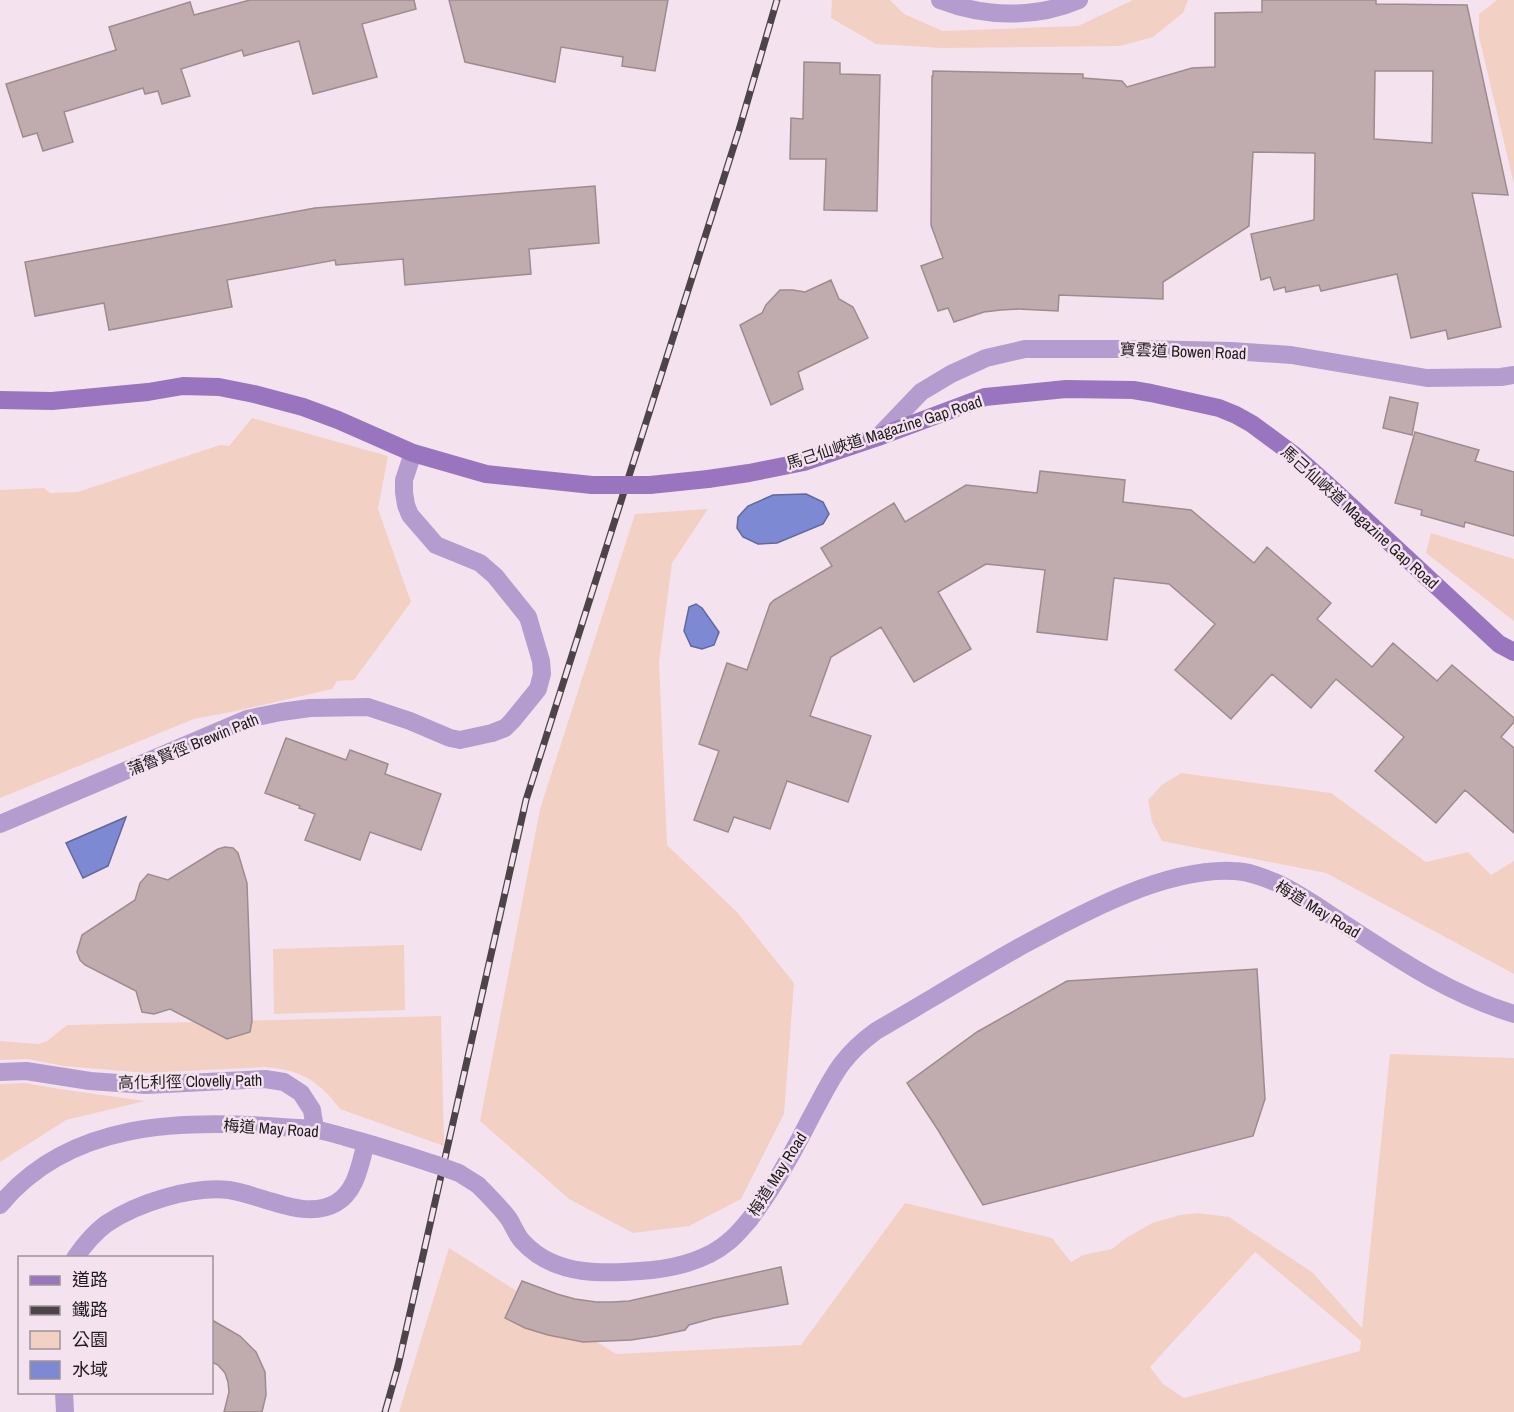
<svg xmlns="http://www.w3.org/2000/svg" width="1514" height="1412" font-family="'Archivo Narrow','Noto Sans TC',sans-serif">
  <rect width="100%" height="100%" fill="#f4e3ef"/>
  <path fill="#f3d0c4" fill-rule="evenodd" d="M 832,0 L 890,0 L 904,14 L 943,31 L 1078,26 L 1133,0 L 1188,0 L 1183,13 L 1153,37 L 1120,46 L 942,48 L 876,44 L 831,18 Z
    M 1497,0 L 1514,0 L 1514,184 L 1479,37 L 1479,14 Z
    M 252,418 L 388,456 L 378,509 L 411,602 L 354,680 L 337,681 L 332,689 L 236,711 L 194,719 L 0,798 L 0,490 L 44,488 L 50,493 L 78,492 L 220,445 L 229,446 Z
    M 708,509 L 672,563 L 659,662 L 667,845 L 737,912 L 794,983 L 784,1114 L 741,1199 L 689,1226 L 633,1233 L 569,1199 L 480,1121 L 540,809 L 635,514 Z
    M 1431,533 L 1514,559 L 1514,621 L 1426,553 Z
    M 1181,773 L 1331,793 L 1426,862 L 1468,852 L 1491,875 L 1514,861 L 1514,974 L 1326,873 L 1162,841 L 1152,822 L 1148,800 L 1162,785 Z
    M 404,945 L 405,1010 L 274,1014 L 273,949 Z
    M 441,1016 L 444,1146 L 340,1109 C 318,1080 301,1070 265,1067 L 146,1073 L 64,1066 L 27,1059 L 0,1060 L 0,1041 L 39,1044 L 47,1041 L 67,1025 Z
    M 1390,1054 L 1514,1058 L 1514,1412 L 399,1412 L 449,1248 L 616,1354 L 801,1345 L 905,1203 L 1052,1238 L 1071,1262 L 1083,1255 L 1112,1249 L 1126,1238 L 1152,1223 L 1180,1215 L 1198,1213 L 1229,1217 L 1312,1272 L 1362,1328 ZM 1255,1252 L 1361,1341 L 1360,1351 L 1184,1398 L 1163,1384 L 1150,1367 Z
    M 25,1083 L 60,1089 L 145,1101 L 66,1120 L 0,1162 L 0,1084 Z"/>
  <path fill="#7d8ad3" stroke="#61689d" stroke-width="1.5" d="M 806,494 L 823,502 L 829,514 L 823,524 L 777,543 L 758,544 L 743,537 L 737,528 L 738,517 L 748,506 L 773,495 Z
    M 696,604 L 702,608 L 719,632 L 714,645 L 702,649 L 691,646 L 684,631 L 689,607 Z
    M 126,817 L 108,866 L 83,878 L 66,843 Z"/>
  <path fill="#c0acae" stroke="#9f8b8e" stroke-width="1.5" fill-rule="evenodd" d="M 250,0 L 414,0 L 416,9 L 362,24 L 377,77 L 313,94 L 299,41 L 244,56 L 242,50 L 181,69 L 190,96 L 162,104 L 158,91 L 145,94 L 143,88 L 64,112 L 73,142 L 43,151 L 37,133 L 23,137 L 6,84 L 116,50 L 109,27 L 190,2 L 194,15 Z
    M 449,0 L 668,0 L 655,71 L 622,66 L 623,57 L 561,47 L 555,82 L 465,62 Z
    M 1262,0 L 1376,0 L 1376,4 L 1467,5 L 1508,195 L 1472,193 L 1501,327 L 1448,339 L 1446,330 L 1411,338 L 1397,274 L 1321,291 L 1319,285 L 1286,292 L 1285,287 L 1274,290 L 1270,277 L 1261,280 L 1251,234 L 1314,220 L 1315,153 L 1253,152 L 1249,226 L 1163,282 L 1163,299 L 1059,295 L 1058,311 L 1018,309 L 1001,310 L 984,312 L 954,322 L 948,308 L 938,311 L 921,266 L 943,258 L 931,225 L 932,76 L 933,76 L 933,71 L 1083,74 L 1083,78 L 1122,81 L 1127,87 L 1192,68 L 1215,67 L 1215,13 L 1262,12 ZM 1375,71 L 1433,71 L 1432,143 L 1374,139 Z
    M 804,62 L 840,63 L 840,74 L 880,75 L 877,211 L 824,210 L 826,159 L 790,159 L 791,118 L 803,119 Z
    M 595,186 L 599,243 L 529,249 L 531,274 L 405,285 L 403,259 L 336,265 L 335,260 L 227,280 L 232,307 L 109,330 L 104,303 L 35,316 L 25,262 L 315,208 Z
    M 831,280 L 839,299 L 853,307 L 868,338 L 798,372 L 803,389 L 771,405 L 740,325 L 762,313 L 766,305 L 780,290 L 793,290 L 805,292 Z
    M 1390,397 L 1418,403 L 1412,435 L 1383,428 Z
    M 1415,432 L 1479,450 L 1475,461 L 1514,472 L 1514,536 L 1465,522 L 1464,527 L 1421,515 L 1422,510 L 1395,503 Z
    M 1040,471 L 1125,480 L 1123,502 L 1191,510 L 1254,563 L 1267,547 L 1331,603 L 1317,619 L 1372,667 L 1393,643 L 1437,681 L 1452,665 L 1514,718 L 1514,722 L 1501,737 L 1514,748 L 1514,833 L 1465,790 L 1436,823 L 1375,771 L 1404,737 L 1336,679 L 1311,708 L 1272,674 L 1231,719 L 1175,670 L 1215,624 L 1169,584 L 1114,578 L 1107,640 L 1037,632 L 1045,570 L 986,564 L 938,592 L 971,649 L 914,682 L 881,627 L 831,657 L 810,716 L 871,736 L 848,802 L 787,781 L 770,829 L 734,817 L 728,832 L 694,820 L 719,751 L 699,744 L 727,663 L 747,670 L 770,604 L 774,600 L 832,566 L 821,548 L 894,503 L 905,522 L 966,485 L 1037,493 Z
    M 286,738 L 346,760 L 350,750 L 388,764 L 385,774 L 441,794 L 421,850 L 370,832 L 360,860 L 305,840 L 315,814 L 299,808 L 300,806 L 265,793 Z
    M 225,847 L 233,848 L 238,853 L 247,883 L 252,1021 L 250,1032 L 227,1039 L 170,1009 L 154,1014 L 142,1012 L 136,991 L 85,965 L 80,960 L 77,952 L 82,935 L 135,900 L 140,883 L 148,874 L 168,880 L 218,849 Z
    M 1257,969 L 1265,1099 L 1253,1136 L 983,1205 L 938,1130 L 907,1083 L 977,1032 L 1067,981 Z
    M 781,1267 L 788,1304 L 714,1318 L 689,1325 L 685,1330 L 657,1336 L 631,1340 L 583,1342 L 548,1335 L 525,1328 L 505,1318 L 522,1281 L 557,1294 L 575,1299 L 596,1302 L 612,1302 L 629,1301 Z
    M 212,1320 L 240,1336 L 256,1352 L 265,1372 L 266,1395 L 262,1412 L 224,1412 L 229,1392 L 228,1382 L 225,1373 L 218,1365 L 212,1362 Z"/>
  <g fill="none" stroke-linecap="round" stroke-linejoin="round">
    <path stroke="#b49ccf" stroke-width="18" d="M 878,437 L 921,392 L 951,374 L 986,358 L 1025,349 L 1140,349 L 1231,351 L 1291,355 L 1427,378 L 1501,377 L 1514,375
      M 0,824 L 247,719 L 281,712 L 310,708 L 368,707 L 410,721 L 450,738 L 460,740 L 492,733 L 505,728 L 512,721 L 538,689 L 542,674 L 541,661 L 528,617 L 495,576 L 480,563 L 436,545 L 410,515 L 406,505 L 404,492 L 404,480 L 413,453
      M 0,1072 L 26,1071 L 90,1081 L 146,1085 L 265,1079 L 284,1082 L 301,1093 L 312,1110 L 315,1129
      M 478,1185 C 489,1196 500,1207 509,1219 C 514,1227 517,1236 523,1242 C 556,1278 608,1274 652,1270 C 678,1267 708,1259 728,1242 C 736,1236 743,1227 750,1219 C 774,1187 793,1153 811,1117 C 832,1079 839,1058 876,1031 C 926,1002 975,972 1025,944 C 1084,912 1165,868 1233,871 C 1248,871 1263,877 1277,883 C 1301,894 1324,911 1346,925 C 1401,961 1450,994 1514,1014
      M 0,1205 C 69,1121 182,1119 282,1127 C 293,1128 303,1128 314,1129 C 324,1131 335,1134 345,1137 C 376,1145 406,1155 437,1165
      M 75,1258 C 84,1245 94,1233 106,1224 C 137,1203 191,1186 229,1190 C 262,1195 305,1221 336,1203 C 357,1191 360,1163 366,1143
      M 64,1392 L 65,1412"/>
    <path stroke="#b49ccf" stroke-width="18" d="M 940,0 C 984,17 1035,19 1079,0"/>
    <path stroke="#9a75bf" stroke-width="18" d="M 0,400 L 52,401 L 148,392 L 183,386 L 219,387 L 254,394 L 303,407 L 338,420 L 413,453 L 486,474 L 592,485
      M 708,479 L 749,473 L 804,462 L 878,437 L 985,397 L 1066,389 L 1133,390 L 1151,393 L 1219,408 L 1236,415 L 1252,424 L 1294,455 L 1331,488 L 1499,644 L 1514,652"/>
    <defs>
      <path id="rail" d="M 385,1412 L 398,1366 L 526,800 L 739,130 L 777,0"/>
    </defs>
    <use href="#rail" stroke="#4c4449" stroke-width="7"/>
    <use href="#rail" stroke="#f4e3ef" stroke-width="4.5" stroke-dasharray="14" stroke-linecap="butt"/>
    <path stroke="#b49ccf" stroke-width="18" d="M 437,1165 L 459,1173 L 478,1185"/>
    <path stroke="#9a75bf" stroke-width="18" d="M 592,485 L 650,485 L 708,479"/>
  </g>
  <g text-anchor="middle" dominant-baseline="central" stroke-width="5" stroke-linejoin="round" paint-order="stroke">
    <g font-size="16" fill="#201a1e" stroke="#f4e3ef">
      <text transform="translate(1183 351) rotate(2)">寶雲道 Bowen Road</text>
      <text transform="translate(884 432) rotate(-18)">馬己仙峽道 Magazine Gap Road</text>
      <text transform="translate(1360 517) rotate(42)">馬己仙峽道 Magazine Gap Road</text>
      <text transform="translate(193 744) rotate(-22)">蒲魯賢徑 Brewin Path</text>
      <text transform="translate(1318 909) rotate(31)">梅道 May Road</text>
      <text transform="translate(190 1081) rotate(-1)">高化利徑 Clovelly Path</text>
      <text transform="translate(271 1128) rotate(4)">梅道 May Road</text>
      <text transform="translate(777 1174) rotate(-58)">梅道 May Road</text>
    </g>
  </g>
  <rect x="18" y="1256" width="195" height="138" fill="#f4e3ef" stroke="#9f939b" stroke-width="1.5"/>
  <rect x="30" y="1276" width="30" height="9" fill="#9a75bf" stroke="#9f939b" stroke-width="1.5"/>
  <text x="72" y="1286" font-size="18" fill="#201a1e">道路</text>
  <rect x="30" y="1306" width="30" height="9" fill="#4c4449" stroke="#9f939b" stroke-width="1.5"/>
  <text x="72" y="1316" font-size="18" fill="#201a1e">鐵路</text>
  <rect x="30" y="1331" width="30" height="18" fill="#f3d0c4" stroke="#9f939b" stroke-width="1.5"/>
  <text x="72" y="1346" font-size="18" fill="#201a1e">公園</text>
  <rect x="30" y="1361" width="30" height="18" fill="#7d8ad3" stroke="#9f939b" stroke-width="1.5"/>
  <text x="72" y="1376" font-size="18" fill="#201a1e">水域</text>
</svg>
